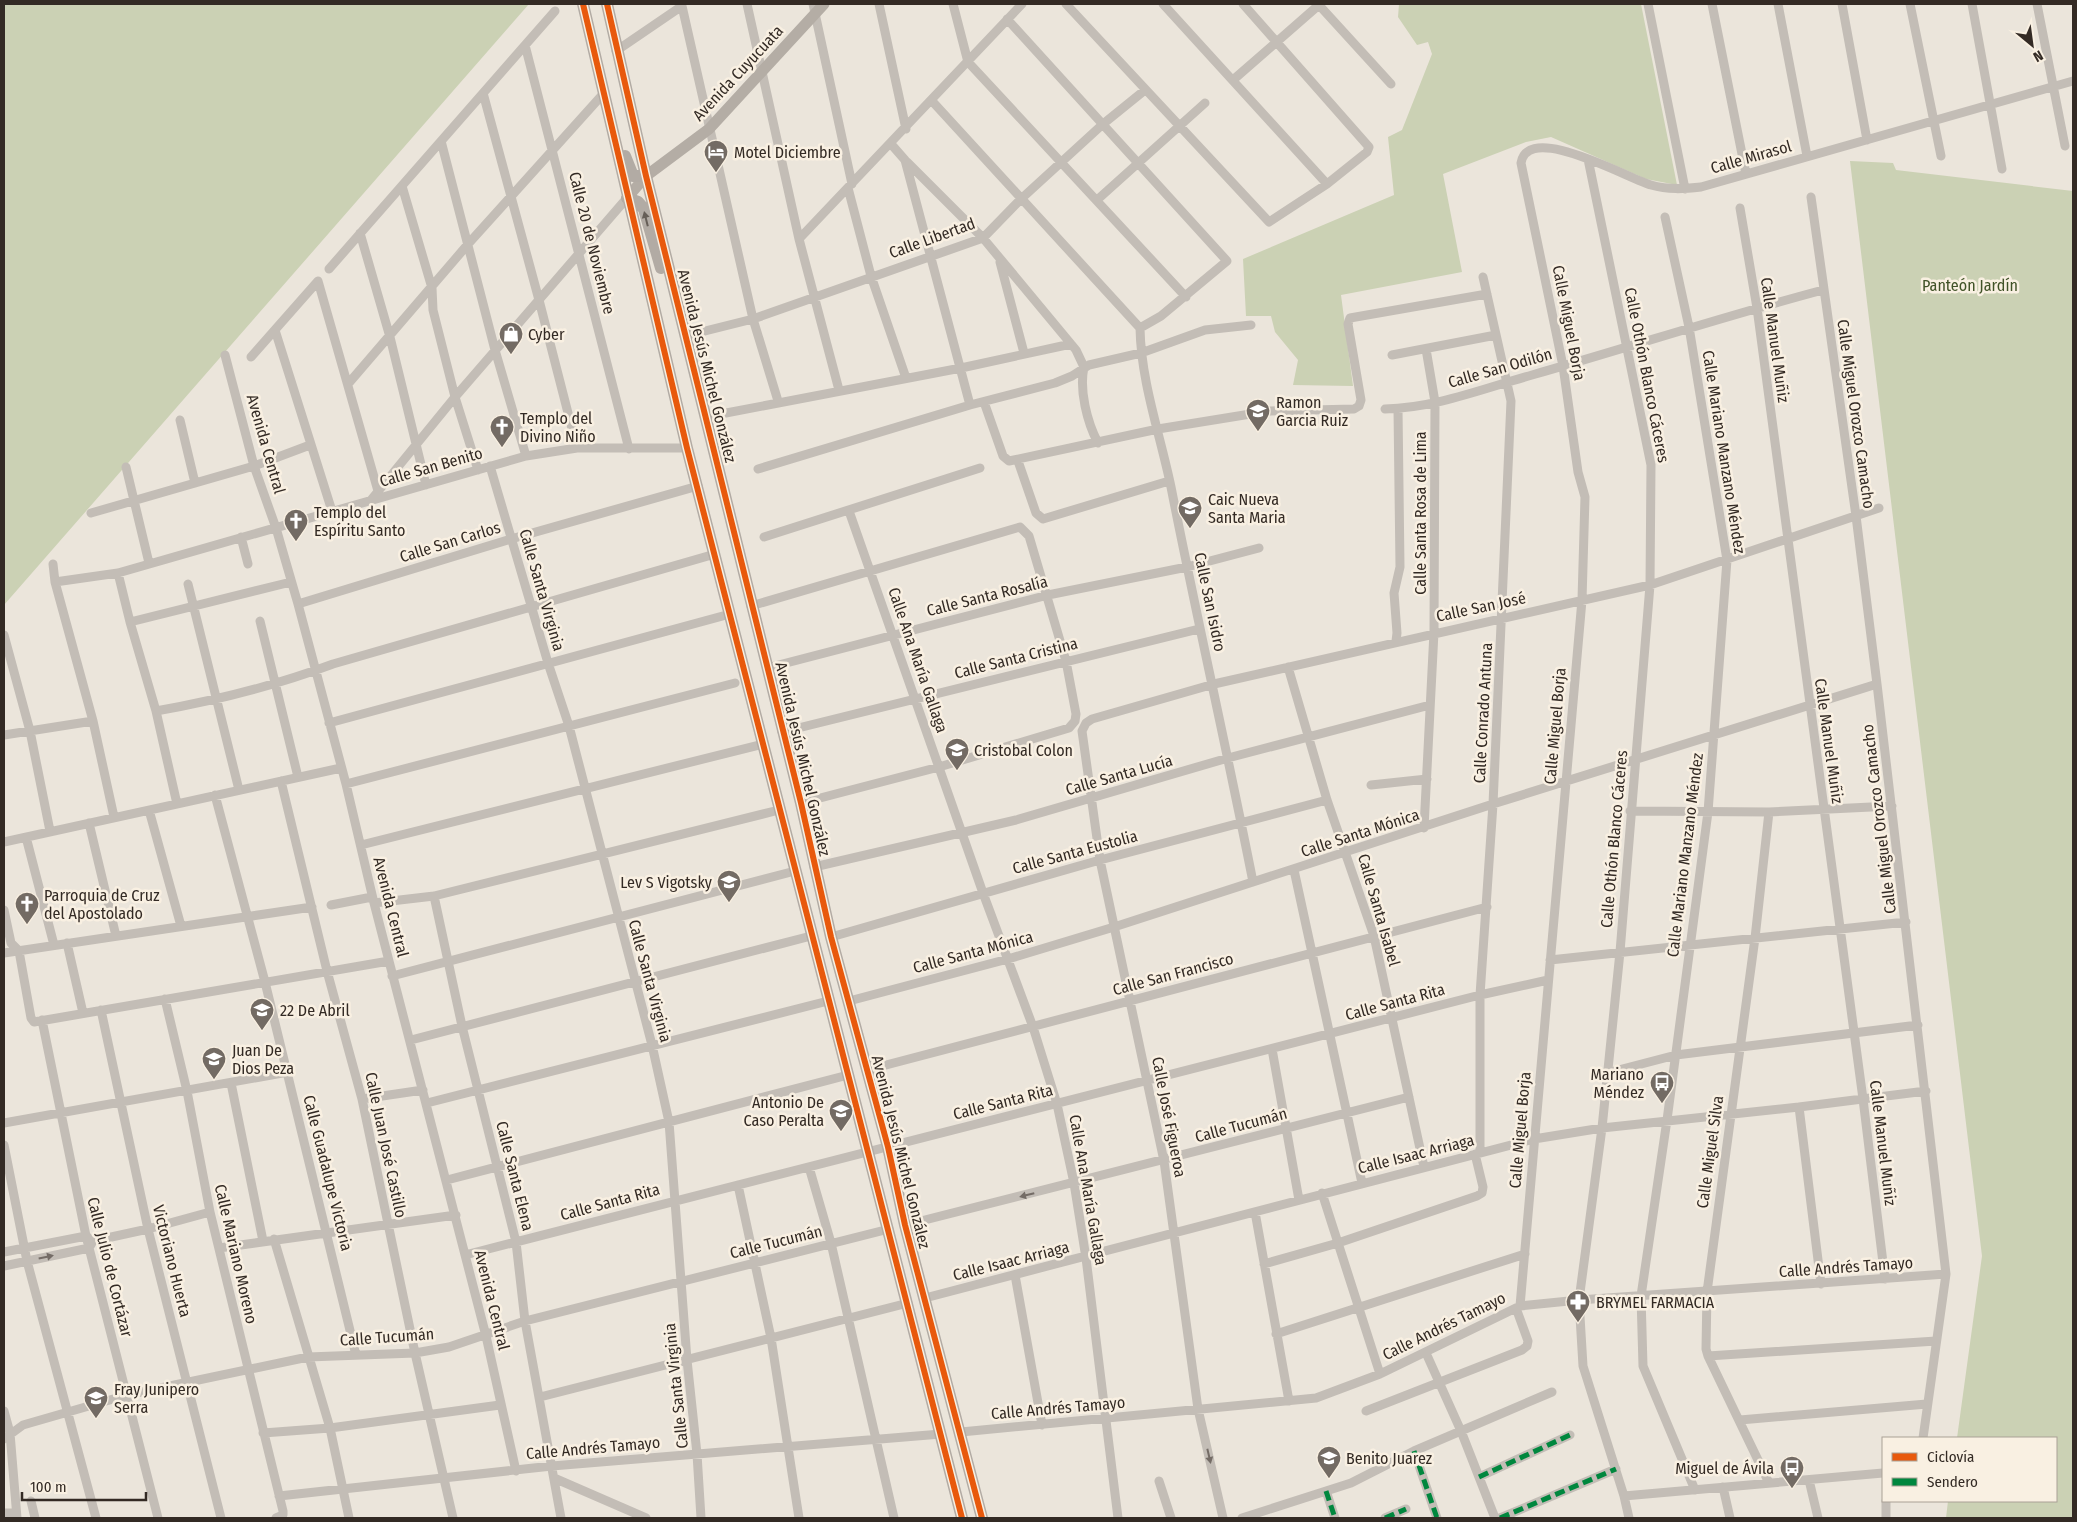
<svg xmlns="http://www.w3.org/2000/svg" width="2077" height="1522" font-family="'Fira Sans Condensed',sans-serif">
  <rect width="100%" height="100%" fill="#ebe5db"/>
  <path fill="#cbd1b4" d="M 4,4 L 529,4 L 4,605 Z
    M 1399,4 L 1641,4 L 1677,185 L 1646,179 L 1551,137 L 1526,142 L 1443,174 L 1462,272 L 1341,295 L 1353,386 L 1293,385 L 1298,360 L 1275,332 L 1271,316 L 1246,316 L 1243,259 L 1394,195 L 1388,137 L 1402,130 L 1432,54 L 1428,42 L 1417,45 L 1398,17 Z
    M 1850,161 L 1893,163 L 1896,170 L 2073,191 L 2073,1518 L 1946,1518 L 1948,1501 L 2056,1501 L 2056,1438 L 1957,1438 L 1982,1256 Z"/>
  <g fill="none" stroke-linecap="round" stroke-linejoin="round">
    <path stroke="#c3bdb6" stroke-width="9" d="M 747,4 L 799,239 L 839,390
      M 813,4 L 852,184
      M 879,4 L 906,129
      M 953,4 L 968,62 L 1186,297
      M 1066,4 L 1269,222 L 1327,184 L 1367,152 L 1369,147 L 1243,4
      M 1163,4 L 1327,184
      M 1318,4 L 1391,84
      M 1648,4 L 1685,189
      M 1712,4 L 1746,174
      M 1778,4 L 1807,156
      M 1842,4 L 1867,140
      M 1910,4 L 1941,156
      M 1972,4 L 2002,169
      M 2037,4 L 2065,146
      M 1007,19 L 1227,261 L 1161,316 L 1140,328
      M 525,45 L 629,449
      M 616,51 L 682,6 L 753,319 L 778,401
      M 1233,80 L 1320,4
      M 483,93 L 539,300 L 577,448
      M 932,101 L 1140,328
      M 441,141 L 495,350 L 526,456
      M 891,144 L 905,160 L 970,405
      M 1588,159 L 1651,465 L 1650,585 L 1620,952 L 1602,1128 L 1579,1300 L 1583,1366 L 1624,1496 L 1629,1518
      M 907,162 L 983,238 L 1076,350 L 1084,367
      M 402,186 L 432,288 L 433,310 L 455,397 L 478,470
      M 848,188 L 871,276 L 906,378
      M 1811,197 L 1856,516 L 1877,684 L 1946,1274 L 1923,1438
      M 1097,200 L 1205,103
      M 1740,208 L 1757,308 L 1863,1099 L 1885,1279
      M 1665,217 L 1689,327 L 1727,560 L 1708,812 L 1667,1120 L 1641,1296 L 1643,1366 L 1695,1490
      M 360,233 L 390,337 L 426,485
      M 799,239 L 1022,4
      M 1000,262 L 1024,353
      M 329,269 L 555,11
      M 318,281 L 378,491
      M 1140,328 C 1141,382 1160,434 1171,487 C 1197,619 1227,750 1253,882
      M 275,330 L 332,511
      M 685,336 L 753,319 L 983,238 L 1021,199 L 1103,124 L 1145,90
      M 225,355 L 254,466 L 276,528 L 298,604 L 346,784 L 374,903 L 486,1336 L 516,1471
      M 1392,355 L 1496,335
      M 251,357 L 318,281
      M 1084,367 C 1079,390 1087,422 1098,443
      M 348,384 L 469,243 L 604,93
      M 984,402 L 1003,456 L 1009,461 L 1158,429 L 1269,411 L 1354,409 L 1359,406 L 1361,400 L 1348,324 L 1350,318 L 1487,294
      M 1385,409 C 1435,408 1485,388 1532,375 C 1630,347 1725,316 1823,290
      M 705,417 L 961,368 L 1071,344
      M 180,420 L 195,483
      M 1018,461 L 1036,513 L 1043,519 L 1169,481
      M 490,466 L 548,663 L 569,726 L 652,1045 L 669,1122 L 687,1360 L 697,1454 L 701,1518
      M 126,467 L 149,563
      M 758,469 L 970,405 L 1055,383 L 1072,376 L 1089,365 L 1141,353 L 1205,330 L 1251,325
      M 371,500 L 455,397 L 627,198
      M 849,511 L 983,893 L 1033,1027 L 1057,1104 L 1074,1183 L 1086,1258 L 1118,1518
      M 91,513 L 254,466 L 310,445
      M 241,537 L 248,564
      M 764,537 L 980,468
      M 53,564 L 55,582 L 93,721 L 114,817
      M 118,573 L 130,622 L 156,711 L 177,804
      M 55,582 L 118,573 L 526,456 L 577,448 L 687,448
      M 188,584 L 239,790
      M 298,604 L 511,539 L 698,486
      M 751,606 L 1020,527 L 1029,536 L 1066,661 L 1076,714 L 1075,721 L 1069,728 L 939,767 L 801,803
      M 260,621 L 298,777
      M 130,622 L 291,582
      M 4,635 L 30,731 L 50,831
      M 1396,641 L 1397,633 L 1394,593 L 1400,567 L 1398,409
      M 1288,667 L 1327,800 L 1374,936 L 1424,1167
      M 767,668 L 1048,595 L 1187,567 L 1259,548
      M 156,711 C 219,700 274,686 333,664 L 715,554
      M 329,723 L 730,614
      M 782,732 L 1199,629
      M 4,735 L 93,721
      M 281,781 L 327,971 L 362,1099 L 415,1353 L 453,1518
      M 346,784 L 735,683
      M 1371,785 L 1427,779
      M 215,795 L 265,982 L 356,1355
      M 149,810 L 181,926
      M 1630,811 L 1769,812 L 1892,806
      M 1769,812 L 1755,938 L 1707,1292 L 1706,1349 L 1708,1356 L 1769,1483
      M 89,823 L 116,936
      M 1424,828 L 1434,632 L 1435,402 L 1426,349
      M 26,837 L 54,945
      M 4,842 L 341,768
      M 361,845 L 763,744
      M 814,867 L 1016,820 L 1228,758 L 1430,705
      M 1294,870 L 1362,1183
      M 434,896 L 462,1026 L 516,1242 L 525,1321 L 561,1518
      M 374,903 L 434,896 L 779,810
      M 331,905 L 372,897
      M 4,910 L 11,943 L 19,951 L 31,1018 L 34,1022 L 389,961
      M 831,937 L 1100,860 L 1327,800
      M 67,943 L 83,1013
      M 4,953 L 312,907
      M 1550,960 L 1906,922
      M 392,976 L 795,871
      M 165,999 L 187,1091 L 210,1212 L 283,1511 L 283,1515 L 276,1518
      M 849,1001 L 1008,959 L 1114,927 L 1493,804 L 1877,684
      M 101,1010 L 148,1229 L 221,1518
      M 42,1020 L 86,1236 L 158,1518
      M 411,1040 L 811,936
      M 1272,1049 L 1299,1200
      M 867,1070 L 1487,907
      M 1607,1073 L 1676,1055 L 1918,1025
      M 231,1083 L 263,1241
      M 362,1099 L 423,1090
      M 427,1103 L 828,1001
      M 1799,1107 L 1821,1284
      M 4,1123 L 288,1072
      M 4,1145 L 27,1261 L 96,1518
      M 1480,1153 L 1480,995 L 1493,804 L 1511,401 L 1483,277
      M 809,1167 L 831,1243 L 894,1518
      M 447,1180 L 848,1075
      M 738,1185 L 771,1338 L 799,1518
      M 1322,1193 L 1380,1374
      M 1255,1212 L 1289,1401
      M 905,1225 L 1409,1097
      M 274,1239 L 330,1428 L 349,1518
      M 219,1248 L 456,1215
      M 4,1252 L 86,1236 L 93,1241 L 148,1229 L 210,1212
      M 465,1255 L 1480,995 L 1548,980
      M 1264,1264 L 1338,1243 L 1477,1196 L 1482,1193 L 1483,1187 L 1475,1154
      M 4,1266 L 89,1248 L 92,1243
      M 1015,1275 L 1042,1425
      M 925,1298 L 1534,1139 L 1602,1128 L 1799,1107 L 1926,1091
      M 1520,1306 L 1582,600 L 1585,497 L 1578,472 L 1563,366 L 1521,163 C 1528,121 1629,179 1651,185 C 1668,190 1684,189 1701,187 L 2073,81
      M 1276,1334 L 1525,1254
      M 1426,1353 L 1461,1431 L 1495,1518
      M 1708,1356 L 1936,1341
      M 540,1397 L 908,1303
      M 4,1411 L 10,1433 L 17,1518
      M 1366,1411 L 1522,1350 L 1527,1346 L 1528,1341 L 1516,1308
      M 1740,1420 L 1927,1404
      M 961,1432 L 1316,1398 L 1380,1374 L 1520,1306 L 1579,1300 L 1946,1274
      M 263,1433 L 330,1428 L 500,1405
      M 4,1439 L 23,1425 L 127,1395 L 308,1357 L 415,1353 L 449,1347 L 525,1321 L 889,1229
      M 1414,1451 L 1437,1518
      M 1479,1477 L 1570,1435
      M 554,1478 L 646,1518
      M 1809,1480 L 1818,1518
      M 1159,1481 L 1171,1518
      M 1723,1487 L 1730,1518
      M 1326,1491 L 1335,1518
      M 279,1496 L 552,1466 L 941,1434
      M 1624,1496 L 1883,1473
      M 31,1501 L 35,1518
      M 4,1513 L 16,1513
      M 1223,1518 L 1198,1409 L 1164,1161 L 1100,860 L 1082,731 L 1086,723 L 1092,719 L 1214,684 L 1650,585 L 1879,508
      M 1242,1518 L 1351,1483 L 1414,1451 L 1552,1392
      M 1385,1518 L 1406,1509
      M 1500,1518 L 1616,1469
      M 1886,1518 L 1886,1501"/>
    <path stroke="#b4ada5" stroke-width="11" d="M 627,198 L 646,176 L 709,129 L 824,4"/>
    <path stroke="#b2aba4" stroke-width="12" d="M 583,4 L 687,448 L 962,1518
      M 607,4 L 646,176 L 801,803 L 831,937 L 888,1147 L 905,1225 L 982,1518
      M 625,156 L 633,176 L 646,176
      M 627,198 L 638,202 L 644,209 L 661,268"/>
    <path stroke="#00873e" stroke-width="5" stroke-dasharray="10 5" stroke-linecap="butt" d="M 1414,1451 L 1437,1518
      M 1479,1477 L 1570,1435
      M 1326,1491 L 1335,1518
      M 1385,1518 L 1406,1509
      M 1500,1518 L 1616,1469"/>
    <defs>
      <path id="cycleway" d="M 583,4 L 687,448 L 962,1518
        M 607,4 L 646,176 L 801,803 L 831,937 L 888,1147 L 905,1225 L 982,1518"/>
    </defs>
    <use href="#cycleway" stroke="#f9f0e2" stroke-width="9"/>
    <use href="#cycleway" stroke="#e8590c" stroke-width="6"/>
  </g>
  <defs><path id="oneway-solid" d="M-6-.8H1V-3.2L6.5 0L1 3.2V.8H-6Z" transform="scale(1.25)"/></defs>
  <use fill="#665e57" href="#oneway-solid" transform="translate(646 219) rotate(-104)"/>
  <g fill="#746c66">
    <use href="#oneway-solid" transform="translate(1027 1195) rotate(166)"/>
    <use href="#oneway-solid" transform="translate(46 1257) rotate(-12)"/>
    <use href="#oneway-solid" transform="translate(1209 1456) rotate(77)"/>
  </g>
  <defs>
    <symbol id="hotel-pin" viewBox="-11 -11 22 30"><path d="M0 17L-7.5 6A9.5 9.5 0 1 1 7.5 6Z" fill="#736b64" stroke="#f9f0e2"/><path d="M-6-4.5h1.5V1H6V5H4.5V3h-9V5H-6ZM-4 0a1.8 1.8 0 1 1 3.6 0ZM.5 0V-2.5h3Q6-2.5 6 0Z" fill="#fff"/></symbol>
    <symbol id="shop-pin" viewBox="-11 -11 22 30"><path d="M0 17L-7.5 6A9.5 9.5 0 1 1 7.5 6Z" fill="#736b64" stroke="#f9f0e2"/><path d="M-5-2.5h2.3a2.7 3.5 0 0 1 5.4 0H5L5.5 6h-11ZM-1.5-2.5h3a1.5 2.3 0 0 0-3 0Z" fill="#fff"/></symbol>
    <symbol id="school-pin" viewBox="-11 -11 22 30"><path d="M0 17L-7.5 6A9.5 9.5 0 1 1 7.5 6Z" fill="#736b64" stroke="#f9f0e2"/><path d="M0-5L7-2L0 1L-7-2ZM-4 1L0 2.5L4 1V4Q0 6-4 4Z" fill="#fff"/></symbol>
    <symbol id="church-pin" viewBox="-11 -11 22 30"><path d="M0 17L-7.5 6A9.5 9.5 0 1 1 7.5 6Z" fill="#736b64" stroke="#f9f0e2"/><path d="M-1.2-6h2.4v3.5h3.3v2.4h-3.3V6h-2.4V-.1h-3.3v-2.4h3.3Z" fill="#fff"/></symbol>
    <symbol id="bus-pin" viewBox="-11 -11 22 30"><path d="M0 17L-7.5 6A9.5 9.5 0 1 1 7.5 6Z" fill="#736b64" stroke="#f9f0e2"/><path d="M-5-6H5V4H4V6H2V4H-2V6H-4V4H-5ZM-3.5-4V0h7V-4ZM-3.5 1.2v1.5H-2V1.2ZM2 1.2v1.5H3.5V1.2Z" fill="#fff"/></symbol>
    <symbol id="pharmacy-pin" viewBox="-11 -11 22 30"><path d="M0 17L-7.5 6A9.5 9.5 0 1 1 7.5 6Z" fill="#736b64" stroke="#f9f0e2"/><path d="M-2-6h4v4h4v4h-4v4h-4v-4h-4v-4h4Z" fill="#fff"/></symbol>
  </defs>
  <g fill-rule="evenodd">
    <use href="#hotel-pin" x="702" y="138" width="28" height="38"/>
    <use href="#shop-pin" x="497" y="320" width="28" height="38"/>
    <use href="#school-pin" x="1244" y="397" width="28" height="38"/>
    <use href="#church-pin" x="488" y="413" width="28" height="38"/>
    <use href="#school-pin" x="1176" y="494" width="28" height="38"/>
    <use href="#church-pin" x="282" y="507" width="28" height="38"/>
    <use href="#school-pin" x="943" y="736" width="28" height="38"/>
    <use href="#school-pin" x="715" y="868" width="28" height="38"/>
    <use href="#church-pin" x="13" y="890" width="28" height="38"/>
    <use href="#school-pin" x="248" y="996" width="28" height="38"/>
    <use href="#school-pin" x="200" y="1045" width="28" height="38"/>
    <use href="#bus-pin" x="1648" y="1069" width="28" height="38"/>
    <use href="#school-pin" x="827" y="1097" width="28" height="38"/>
    <use href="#pharmacy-pin" x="1564" y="1288" width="28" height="38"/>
    <use href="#school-pin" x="82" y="1384" width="28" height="38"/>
    <use href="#school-pin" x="1315" y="1444" width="28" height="38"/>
    <use href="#bus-pin" x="1778" y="1454" width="28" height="38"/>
  </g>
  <g text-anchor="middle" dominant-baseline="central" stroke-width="5" stroke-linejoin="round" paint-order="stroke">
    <g font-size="16" fill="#332a24" stroke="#f9f0e2">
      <text transform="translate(738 73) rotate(-47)">Avenida Cuyucuata</text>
      <text transform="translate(1751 157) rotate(-16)">Calle Mirasol</text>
      <text transform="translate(932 238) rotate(-20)">Calle Libertad</text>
      <text transform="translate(592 243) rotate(76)">Calle 20 de Noviembre</text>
      <text transform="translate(1569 323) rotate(79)">Calle Miguel Borja</text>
      <text transform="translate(1775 340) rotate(82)">Calle Manuel Muñiz</text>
      <text transform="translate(707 366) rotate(76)">Avenida Jesús Michel González</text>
      <text transform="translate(1500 368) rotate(-16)">Calle San Odilón</text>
      <text transform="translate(1647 375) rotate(79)">Calle Othón Blanco Cáceres</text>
      <text transform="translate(1856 414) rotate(82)">Calle Miguel Orozco Camacho</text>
      <text transform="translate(266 444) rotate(74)">Avenida Central</text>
      <text transform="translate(1724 452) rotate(81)">Calle Mariano Manzano Méndez</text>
      <text transform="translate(431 467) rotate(-16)">Calle San Benito</text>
      <text transform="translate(1420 513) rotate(-90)">Calle Santa Rosa de Lima</text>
      <text transform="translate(450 542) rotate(-17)">Calle San Carlos</text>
      <text transform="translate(542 590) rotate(74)">Calle Santa Virginia</text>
      <text transform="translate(987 596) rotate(-14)">Calle Santa Rosalía</text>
      <text transform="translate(1210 602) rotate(78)">Calle San Isidro</text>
      <text transform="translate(1481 607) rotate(-12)">Calle San José</text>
      <text transform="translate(1016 658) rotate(-14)">Calle Santa Cristina</text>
      <text transform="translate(918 660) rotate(71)">Calle Ana María Gallaga</text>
      <text transform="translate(1483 713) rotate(-87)">Calle Conrado Antuna</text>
      <text transform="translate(1555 726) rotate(-85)">Calle Miguel Borja</text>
      <text transform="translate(1829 741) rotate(82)">Calle Manuel Muñiz</text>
      <text transform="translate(803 759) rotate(77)">Avenida Jesús Michel González</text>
      <text transform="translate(1119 775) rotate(-16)">Calle Santa Lucía</text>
      <text transform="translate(1879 819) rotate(-97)">Calle Miguel Orozco Camacho</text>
      <text transform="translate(1360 833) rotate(-18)">Calle Santa Mónica</text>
      <text transform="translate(1614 839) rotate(-85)">Calle Othón Blanco Cáceres</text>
      <text transform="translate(1075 852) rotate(-15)">Calle Santa Eustolia</text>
      <text transform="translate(1685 855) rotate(-83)">Calle Mariano Manzano Méndez</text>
      <text transform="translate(391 907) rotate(76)">Avenida Central</text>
      <text transform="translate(1379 910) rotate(74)">Calle Santa Isabel</text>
      <text transform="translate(973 952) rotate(-15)">Calle Santa Mónica</text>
      <text transform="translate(1173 974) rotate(-15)">Calle San Francisco</text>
      <text transform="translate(650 981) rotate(75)">Calle Santa Virginia</text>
      <text transform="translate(1395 1002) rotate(-15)">Calle Santa Rita</text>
      <text transform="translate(1003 1102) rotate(-14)">Calle Santa Rita</text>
      <text transform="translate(1169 1117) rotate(79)">Calle José Figueroa</text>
      <text transform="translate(1241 1125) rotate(-15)">Calle Tucumán</text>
      <text transform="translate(1520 1130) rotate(-85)">Calle Miguel Borja</text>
      <text transform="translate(1883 1143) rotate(83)">Calle Manuel Muñiz</text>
      <text transform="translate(386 1145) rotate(78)">Calle Juan José Castillo</text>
      <text transform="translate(901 1152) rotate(76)">Avenida Jesús Michel González</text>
      <text transform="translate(1710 1152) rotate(-82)">Calle Miguel Silva</text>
      <text transform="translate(1416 1154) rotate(-14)">Calle Isaac Arriaga</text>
      <text transform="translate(328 1173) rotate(76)">Calle Guadalupe Victoria</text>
      <text transform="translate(515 1176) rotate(76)">Calle Santa Elena</text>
      <text transform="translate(1088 1190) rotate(80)">Calle Ana María Gallaga</text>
      <text transform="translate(610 1202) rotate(-15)">Calle Santa Rita</text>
      <text transform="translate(776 1242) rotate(-14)">Calle Tucumán</text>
      <text transform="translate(236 1254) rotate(77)">Calle Mariano Moreno</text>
      <text transform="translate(172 1261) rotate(76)">Victoriano Huerta</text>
      <text transform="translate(1011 1261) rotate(-14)">Calle Isaac Arriaga</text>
      <text transform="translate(110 1267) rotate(76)">Calle Julio de Cortázar</text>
      <text transform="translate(1846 1267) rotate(-4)">Calle Andrés Tamayo</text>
      <text transform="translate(492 1300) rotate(76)">Avenida Central</text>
      <text transform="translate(1444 1326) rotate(-26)">Calle Andrés Tamayo</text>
      <text transform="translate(387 1337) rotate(-4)">Calle Tucumán</text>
      <text transform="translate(676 1386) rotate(-96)">Calle Santa Virginia</text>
      <text transform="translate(1058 1408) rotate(-5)">Calle Andrés Tamayo</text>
      <text transform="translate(593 1448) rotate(-5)">Calle Andrés Tamayo</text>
    </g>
    <g font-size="16" fill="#332a24" stroke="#f9f0e2" text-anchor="start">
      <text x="734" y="152">Motel Diciembre</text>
      <text x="528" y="334">Cyber</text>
      <text x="1276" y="402">Ramon<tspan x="1276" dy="18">Garcia Ruiz</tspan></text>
      <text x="520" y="418">Templo del<tspan x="520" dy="18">Divino Niño</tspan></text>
      <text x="1208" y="499">Caic Nueva<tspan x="1208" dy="18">Santa Maria</tspan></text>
      <text x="314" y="512">Templo del<tspan x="314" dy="18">Espíritu Santo</tspan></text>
      <text x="974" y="750">Cristobal Colon</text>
      <text x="712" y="882" text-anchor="end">Lev S Vigotsky</text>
      <text x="44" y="895">Parroquia de Cruz<tspan x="44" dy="18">del Apostolado</tspan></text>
      <text x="280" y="1010">22 De Abril</text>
      <text x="232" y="1050">Juan De<tspan x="232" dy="18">Dios Peza</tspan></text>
      <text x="1644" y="1074" text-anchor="end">Mariano<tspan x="1644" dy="18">Méndez</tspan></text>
      <text x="824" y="1102" text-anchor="end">Antonio De<tspan x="824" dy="18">Caso Peralta</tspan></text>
      <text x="1596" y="1302">BRYMEL FARMACIA</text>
      <text x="114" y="1389">Fray Junipero<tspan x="114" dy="18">Serra</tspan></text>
      <text x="1346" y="1458">Benito Juarez</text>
      <text x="1774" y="1468" text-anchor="end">Miguel de Ávila</text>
    </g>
    <g font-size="16" fill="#405227" stroke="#f9f0e2">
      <text x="1970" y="285">Panteón Jardín</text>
    </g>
  </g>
  <rect width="2077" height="1522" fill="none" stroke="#332a24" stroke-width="10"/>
  <rect x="1882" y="1437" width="175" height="65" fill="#f9f0e2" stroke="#aaa196"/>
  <rect x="1892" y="1453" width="25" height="8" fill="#e8590c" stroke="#aaa196"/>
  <text x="1927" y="1462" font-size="15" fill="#332a24">Ciclovía</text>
  <rect x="1892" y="1478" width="25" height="8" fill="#00873e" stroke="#aaa196"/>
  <text x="1927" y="1487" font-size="15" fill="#332a24">Sendero</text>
  <g transform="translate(2032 45) rotate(151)" stroke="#f9f0e2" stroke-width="4" paint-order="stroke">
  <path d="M0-4L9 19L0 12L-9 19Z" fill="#332a24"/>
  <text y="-8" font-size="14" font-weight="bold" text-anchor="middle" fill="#332a24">N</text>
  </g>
  <path d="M22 1492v8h124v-8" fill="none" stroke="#332a24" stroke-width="2.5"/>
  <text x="30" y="1492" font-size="15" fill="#332a24" stroke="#f9f0e2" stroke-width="4" paint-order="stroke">100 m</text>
</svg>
